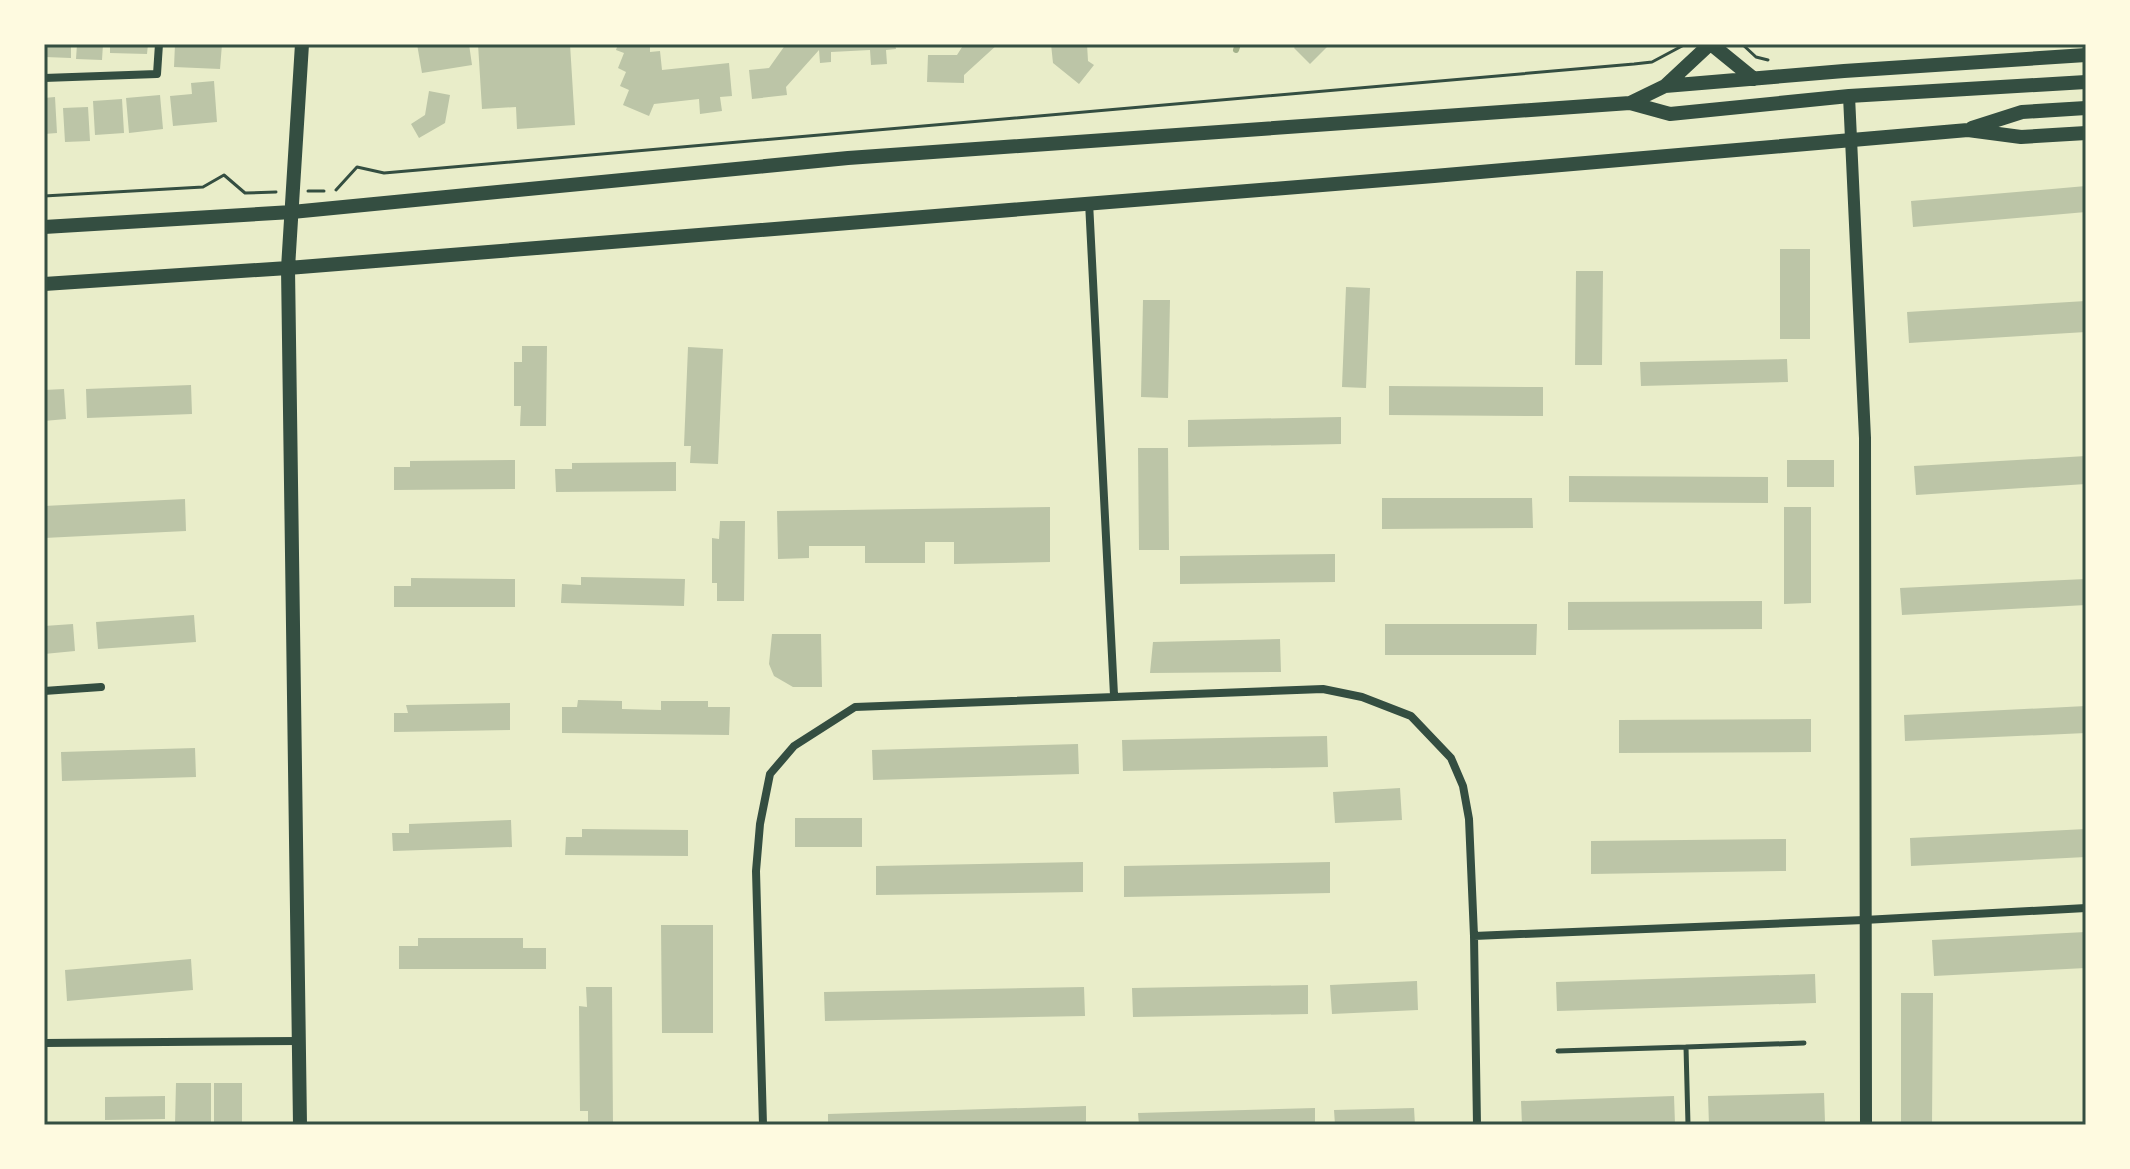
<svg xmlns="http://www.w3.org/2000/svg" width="2130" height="1169" font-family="Montserrat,sans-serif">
  <rect width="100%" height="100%" fill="#e9edc9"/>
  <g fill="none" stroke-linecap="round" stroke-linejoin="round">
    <path stroke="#a3b18a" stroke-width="6" d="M 1236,50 L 1238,44"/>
  </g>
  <path fill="#bcc5a7" d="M 45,44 L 71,44 L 71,58 L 45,57 Z
    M 77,44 L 103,44 L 102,60 L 76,59 Z
    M 110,44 L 148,44 L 147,54 L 110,53 Z
    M 175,44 L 222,44 L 220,69 L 174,67 Z
    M 417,44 L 469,44 L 472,65 L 422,73 Z
    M 478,44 L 570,44 L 575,125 L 517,129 L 516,107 L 482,109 Z
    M 618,44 L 650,44 L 650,52 L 660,51 L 662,70 L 729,63 L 732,96 L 720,97 L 722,111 L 700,114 L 699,99 L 654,104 L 649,116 L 623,105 L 629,90 L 620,86 L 626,72 L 618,68 L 624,53 L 616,50 Z
    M 786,44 L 895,44 L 896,49 L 886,50 L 887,64 L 871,65 L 870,50 L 831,52 L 831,62 L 820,63 L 819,50 L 786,87 L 787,95 L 752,99 L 749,70 L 769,68 Z
    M 964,44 L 998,44 L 964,75 L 964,83 L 927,82 L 928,55 L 957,55 Z
    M 1051,44 L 1087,44 L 1088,61 L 1094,65 L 1079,84 L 1053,63 Z
    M 1297,44 L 1326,44 L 1328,46 L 1310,64 L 1294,48 Z
    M 214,81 L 217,122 L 173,126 L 170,96 L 192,94 L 191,83 Z
    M 429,91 L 450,95 L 445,123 L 419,138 L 411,124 L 425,115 Z
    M 160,95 L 163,129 L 129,133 L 126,98 Z
    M 55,97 L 57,133 L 44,134 L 44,98 Z
    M 122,99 L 124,133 L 95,135 L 93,101 Z
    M 88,107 L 90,141 L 65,142 L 63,108 Z
    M 2086,186 L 2086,212 L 1913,227 L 1911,201 Z
    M 1780,249 L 1810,249 L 1810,339 L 1780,339 Z
    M 1576,271 L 1603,271 L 1602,365 L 1575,365 Z
    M 1346,287 L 1370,288 L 1366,388 L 1342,387 Z
    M 1143,300 L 1170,300 L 1168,398 L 1141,397 Z
    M 2086,301 L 2086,332 L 1909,343 L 1907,312 Z
    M 522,346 L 547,346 L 546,426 L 520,426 L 521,406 L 514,406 L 514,362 L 522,362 Z
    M 688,347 L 723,349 L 718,464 L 690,463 L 691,446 L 684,446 Z
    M 1787,359 L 1788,382 L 1641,386 L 1640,362 Z
    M 191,385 L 192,414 L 87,418 L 86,389 Z
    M 1389,386 L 1543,387 L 1543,416 L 1389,415 Z
    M 64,389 L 66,419 L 44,421 L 44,390 Z
    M 1341,417 L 1341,444 L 1188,447 L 1188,420 Z
    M 1138,448 L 1168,448 L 1169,550 L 1139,550 Z
    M 2086,456 L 2086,484 L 1916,495 L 1914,466 Z
    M 515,460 L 515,489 L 394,490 L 394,467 L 410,467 L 410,461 Z
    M 1787,460 L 1834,460 L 1834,487 L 1787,487 Z
    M 676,462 L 676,491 L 556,492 L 555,469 L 572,469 L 572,463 Z
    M 1569,476 L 1768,477 L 1768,503 L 1569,502 Z
    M 1382,498 L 1532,498 L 1533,528 L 1382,529 Z
    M 185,499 L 186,531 L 44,538 L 44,506 Z
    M 1050,507 L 1050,562 L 954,564 L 954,542 L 925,542 L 925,563 L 865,563 L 865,546 L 809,546 L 809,558 L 778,559 L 777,511 Z
    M 1784,507 L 1811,507 L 1811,603 L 1784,604 Z
    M 720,521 L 745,521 L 744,601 L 717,601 L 717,583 L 712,583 L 712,538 L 719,539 Z
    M 1335,554 L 1335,582 L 1180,584 L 1180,556 Z
    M 581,577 L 685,579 L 684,606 L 561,603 L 562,584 L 581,585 Z
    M 411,578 L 515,579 L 515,607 L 394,607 L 394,586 L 411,586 Z
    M 2086,579 L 2086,605 L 1902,615 L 1900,588 Z
    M 1762,601 L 1762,629 L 1568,630 L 1568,602 Z
    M 194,615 L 196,642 L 98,649 L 96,622 Z
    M 73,624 L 75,651 L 44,654 L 44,626 Z
    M 1385,624 L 1537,624 L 1536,655 L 1385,655 Z
    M 772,634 L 821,634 L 822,687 L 793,687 L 774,676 L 769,664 Z
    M 1280,639 L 1281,672 L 1150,673 L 1153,642 Z
    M 578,700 L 622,701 L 622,709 L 661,710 L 661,701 L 708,701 L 708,707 L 730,707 L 729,735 L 562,733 L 562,707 L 577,707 Z
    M 510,703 L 510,730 L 394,732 L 394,713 L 408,713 L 406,705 Z
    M 2086,706 L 2086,733 L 1905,741 L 1904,715 Z
    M 1811,719 L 1811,752 L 1619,753 L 1619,720 Z
    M 1327,736 L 1328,767 L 1123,771 L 1122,740 Z
    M 1078,744 L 1079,774 L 873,780 L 872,750 Z
    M 195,748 L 196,777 L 62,781 L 61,752 Z
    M 1400,788 L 1402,820 L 1335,823 L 1333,792 Z
    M 795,818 L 862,818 L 862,847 L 795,847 Z
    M 511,820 L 512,847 L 393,851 L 392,833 L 409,833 L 409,824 Z
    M 582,829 L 688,830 L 688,856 L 565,855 L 566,837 L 582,837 Z
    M 2086,829 L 2086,857 L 1911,866 L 1910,838 Z
    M 1786,839 L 1786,871 L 1591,874 L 1591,841 Z
    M 1083,862 L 1083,892 L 876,895 L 876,866 Z
    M 1330,862 L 1330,893 L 1124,897 L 1124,866 Z
    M 661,925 L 713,925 L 713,1033 L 662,1033 Z
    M 2086,932 L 2086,968 L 1934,976 L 1932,940 Z
    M 418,938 L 523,938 L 523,948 L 546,948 L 546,969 L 399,969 L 399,946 L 418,946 Z
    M 191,959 L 193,990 L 67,1001 L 65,970 Z
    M 1815,974 L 1816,1003 L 1557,1011 L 1556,982 Z
    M 1417,981 L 1418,1010 L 1332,1014 L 1330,985 Z
    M 1308,985 L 1308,1014 L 1133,1017 L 1132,988 Z
    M 586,987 L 612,987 L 613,1125 L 588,1125 L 588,1111 L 580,1111 L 579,1006 L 587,1007 Z
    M 1084,987 L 1085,1016 L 825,1021 L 824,992 Z
    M 1901,993 L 1933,993 L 1932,1125 L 1901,1125 Z
    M 176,1083 L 211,1083 L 211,1125 L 175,1125 Z
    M 214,1083 L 242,1083 L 242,1125 L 214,1125 Z
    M 1824,1093 L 1825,1122 L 1709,1125 L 1708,1096 Z
    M 165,1096 L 165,1119 L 105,1120 L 105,1097 Z
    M 1674,1096 L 1675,1124 L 1522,1125 L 1521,1101 Z
    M 1086,1106 L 1086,1125 L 828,1125 L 828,1114 Z
    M 1315,1108 L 1315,1125 L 1139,1125 L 1138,1113 Z
    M 1414,1108 L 1415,1125 L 1335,1125 L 1334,1110 Z"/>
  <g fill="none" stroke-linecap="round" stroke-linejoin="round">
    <path stroke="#344e41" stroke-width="3" d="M 1742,44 L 1756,57 L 1768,60
      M 336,190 L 357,167 L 384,173 L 1634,64 L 1652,62 L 1682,46
      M 308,191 L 324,191
      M 44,196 L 203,187 L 224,175 L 245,193 L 276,192"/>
    <path stroke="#344e41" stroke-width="5" d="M 1558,1051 L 1686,1047
      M 1688,1125 L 1686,1047 L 1804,1043"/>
    <path stroke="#344e41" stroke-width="8" d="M 44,78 L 157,74 L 159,44
      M 1089,202 L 1114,695
      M 44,691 L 101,687
      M 1474,936 L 1864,920 L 2086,908
      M 44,1043 L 299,1041
      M 763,1125 L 756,871 L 760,824 L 770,774 L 794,746 L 855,707 L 1323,689 L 1362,697 L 1411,716 L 1451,758 L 1463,786 L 1469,819 L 1474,936 L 1477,1125"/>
    <path stroke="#344e41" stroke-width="12" d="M 1849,96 L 1865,438 L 1866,1125"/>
    <path stroke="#344e41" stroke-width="14" d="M 1711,44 L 1754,79
      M 1665,86 L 1710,44
      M 1630,103 L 1670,114 L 1849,96 L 2086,82
      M 1972,128 L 2022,112 L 2086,108
      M 44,227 L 292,212 L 848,158 L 1630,103 L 1665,86 L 1844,71 L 2086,55
      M 44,284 L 288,268 L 1434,176 L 1968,130 L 2021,137 L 2086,133
      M 300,1125 L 288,268 L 302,44"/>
  </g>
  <rect width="2130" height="1169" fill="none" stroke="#fefae0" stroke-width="92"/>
  <rect x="46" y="46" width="2038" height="1077" fill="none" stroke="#344e41" stroke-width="3"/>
</svg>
